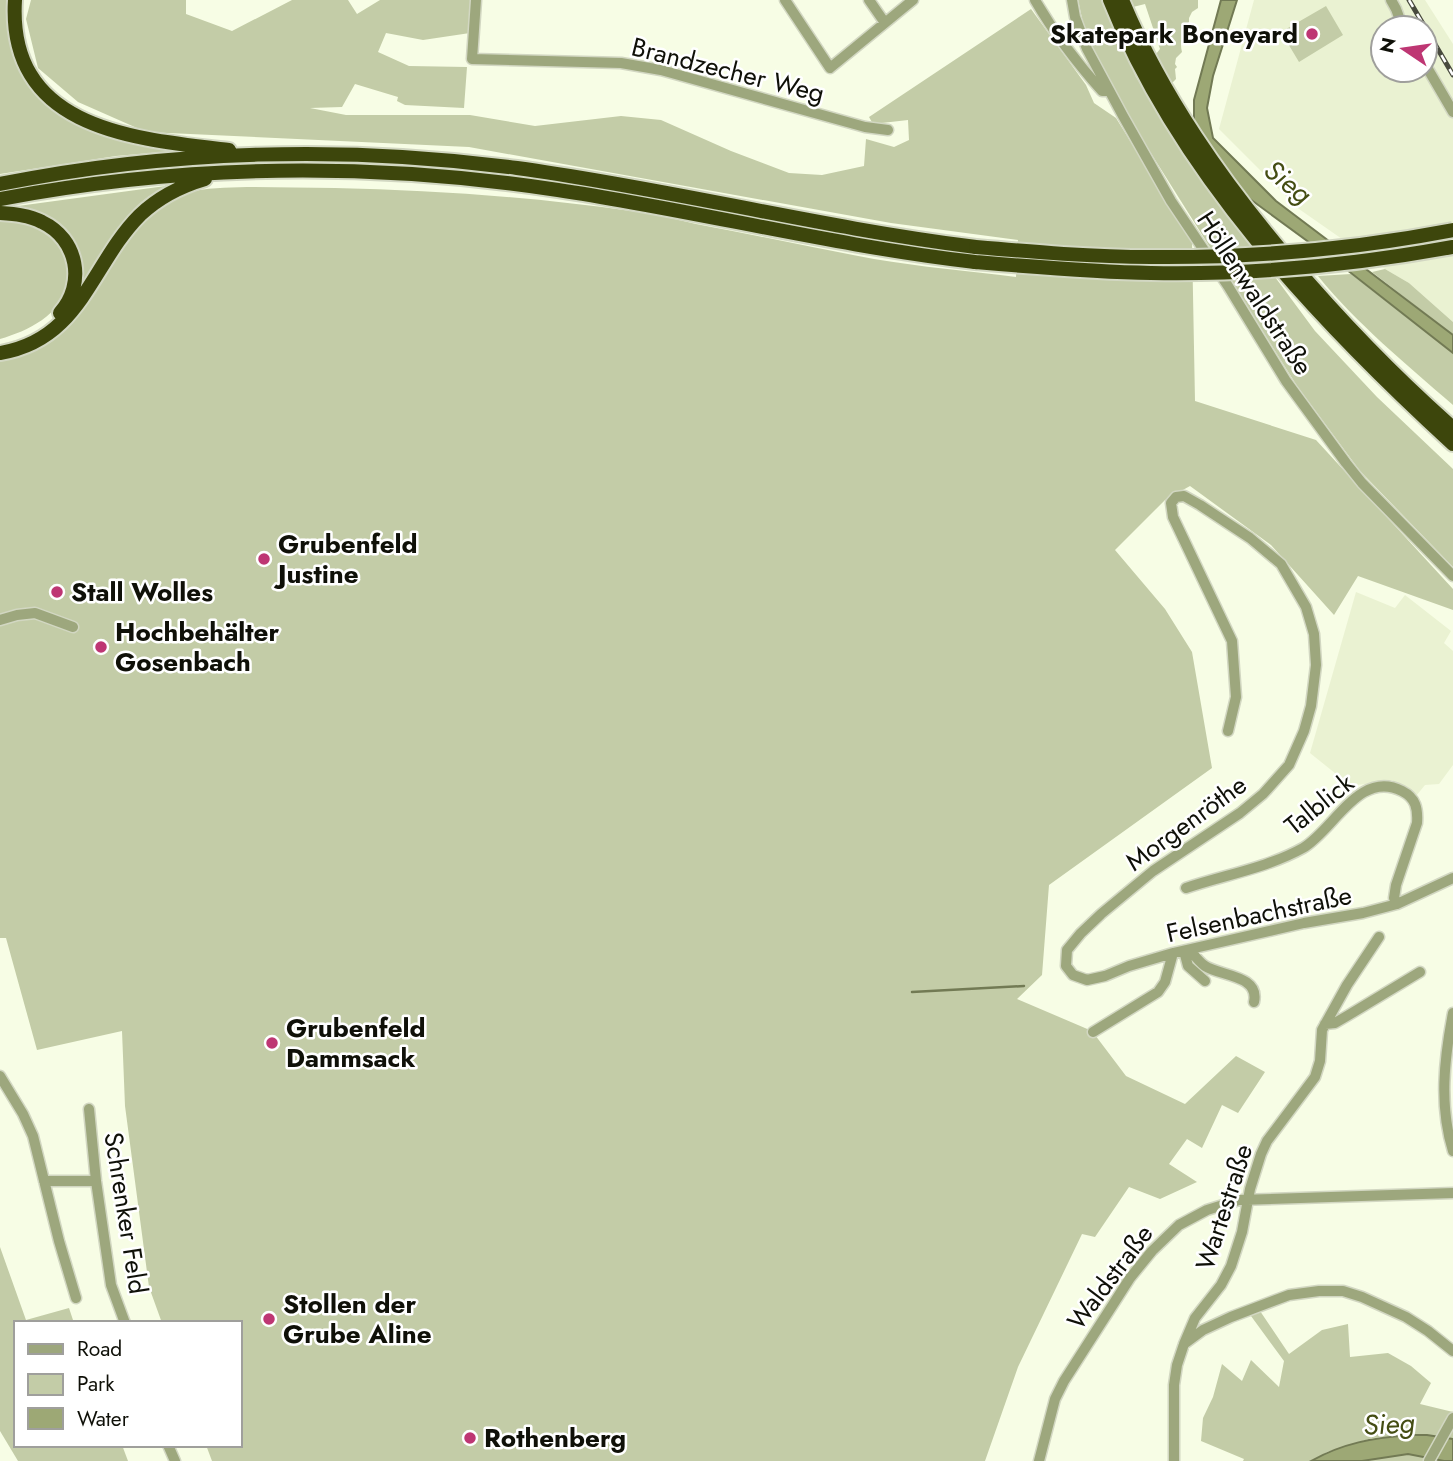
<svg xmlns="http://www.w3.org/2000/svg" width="1453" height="1461" font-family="Jost,sans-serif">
  <rect width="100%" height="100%" fill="#f7fde5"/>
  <path fill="#eaf2d2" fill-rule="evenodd" d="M 1254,0 L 1425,0 L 1453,44 L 1453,322 L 1409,283 L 1385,269 L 1299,209 L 1219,129 ZM 1383,28 L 1425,28 L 1425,70 L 1383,70 Z
    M 1356,592 L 1395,608 L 1405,595 L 1451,631 L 1444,643 L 1453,651 L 1453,765 L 1439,784 L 1425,785 L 1416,796 L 1392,780 L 1351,786 L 1310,753 Z"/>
  <path fill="#c3cca7" d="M 0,0 L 12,0 L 12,28 L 56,107 L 197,149 L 116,156 L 0,174 Z
    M 31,0 L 186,0 L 186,14 L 232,31 L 292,0 L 348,0 L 357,14 L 380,0 L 473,0 L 470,33 L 423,40 L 386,33 L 378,52 L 409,66 L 467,67 L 464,108 L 405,105 L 397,101 L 398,97 L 355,84 L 342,107 L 310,108 L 346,115 L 470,115 L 535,126 L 621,116 L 661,120 L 731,151 L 789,173 L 822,175 L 864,166 L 866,139 L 894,147 L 909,140 L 908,120 L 873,124 L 869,117 L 1031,9 L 1086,85 L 1094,103 L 1116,118 L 1192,241 L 1195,401 L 1316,440 L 1453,589 L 1453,610 L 1358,576 L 1334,615 L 1271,545 L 1190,486 L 1165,500 L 1115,550 L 1165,609 L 1192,652 L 1212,768 L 1049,885 L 1042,975 L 1017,999 L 1092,1031 L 1126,1076 L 1185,1104 L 1236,1056 L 1265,1072 L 1238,1113 L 1222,1105 L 1202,1148 L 1187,1139 L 1169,1164 L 1197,1182 L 1160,1199 L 1129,1187 L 1095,1237 L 1082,1234 L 1018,1367 L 985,1461 L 212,1461 L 206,1445 L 240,1445 L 240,1323 L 162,1323 L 149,1287 L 125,1106 L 122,1031 L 37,1050 L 6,938 L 0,938 L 0,361 C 106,344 102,222 187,193 C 206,187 226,188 247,187 C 276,187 305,188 335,188 C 433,190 533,197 631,211 C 653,214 675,219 696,224 C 755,235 815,248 874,259 C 921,267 969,271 1016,277 L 1018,240 L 891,223 L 469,147 L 146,132 L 78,102 L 38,68 L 26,19 Z
    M 1078,0 L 1102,0 L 1136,77 L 1226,211 L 1315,331 L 1377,397 L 1453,469 L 1453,567 L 1360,471 L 1297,386 L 1120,104 L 1087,41 Z
    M 1130,0 L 1198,0 L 1198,8 L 1192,12 L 1189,18 L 1189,22 L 1185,27 L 1186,32 C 1181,38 1180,44 1182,52 L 1176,58 L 1175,64 L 1177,67 L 1175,69 L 1176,79 L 1171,84 L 1156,54 L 1160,49 L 1145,4 L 1133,7 Z
    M 1326,6 L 1343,35 L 1299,62 L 1281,32 Z
    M 173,185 C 165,189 156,192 148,197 C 119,218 99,261 81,291 C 81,263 77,233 49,218 C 40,213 28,210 18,206 Z
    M 0,220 C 10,221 22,221 32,225 C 44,229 54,238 61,248 C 69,259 70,270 67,284 C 61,315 28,331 0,339 Z
    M 1385,269 L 1409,283 L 1453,322 L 1453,335 L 1372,272 Z
    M 1351,274 L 1453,353 L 1453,405 C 1406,364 1357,324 1318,276 Z
    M 0,1247 L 26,1320 L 69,1308 L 74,1323 L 16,1323 L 16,1445 L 122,1445 L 128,1461 L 18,1461 L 0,1431 Z
    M 1260,1311 L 1289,1354 L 1322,1330 L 1348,1324 L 1350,1357 L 1388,1353 L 1411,1366 L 1431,1383 L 1420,1404 L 1453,1412 L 1453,1439 L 1427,1435 L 1372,1438 L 1327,1452 L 1311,1461 L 1243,1461 L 1244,1459 L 1201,1441 L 1203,1418 L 1213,1397 L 1222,1364 L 1242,1381 L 1251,1360 L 1279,1387 L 1284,1361 L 1251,1316 Z
    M 1408,1454 L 1444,1461 L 1362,1461 Z"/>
  <path fill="#9da875" stroke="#727a54" stroke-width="2" d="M 1221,0 L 1237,0 L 1213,76 L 1207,108 L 1213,138 L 1276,201 L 1453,335 L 1453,353 L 1351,273 L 1250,199 L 1218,170 L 1194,134 L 1194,100 Z
    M 1409,1435 L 1427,1435 L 1453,1439 L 1453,1461 L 1444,1461 L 1408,1454 L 1362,1461 L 1311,1461 C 1343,1443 1373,1438 1409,1435 Z"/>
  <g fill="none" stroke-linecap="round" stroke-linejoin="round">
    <path stroke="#727a54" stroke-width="2.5" d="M 912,992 L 1024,986"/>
    <defs>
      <path id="minor" d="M 476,0 L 472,59 L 621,63 L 661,70 L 865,127 L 888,130
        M 785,0 L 830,68 L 913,0
        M 869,0 L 885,23
        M 1035,0 C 1054,33 1077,63 1102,91 L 1109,91
        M 1072,0 L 1075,17 L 1087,49 L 1123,116 L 1171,201 L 1228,286 L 1286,381 L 1346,463 L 1362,483 L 1453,576
        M 1391,0 L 1396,9 L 1403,28
        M 1425,64 L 1453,112
        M 0,620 L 17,615 L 35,613 L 73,627
        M 1228,731 L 1236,697 L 1232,641 L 1173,517 L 1171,503 L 1176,497 L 1184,496 L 1200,505 L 1250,538 L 1281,564 L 1306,607 L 1314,634 L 1316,665 L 1311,706 L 1304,731 L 1289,765 L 1263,794 L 1240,813 L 1153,871 L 1101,914 L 1081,933 L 1067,950 L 1066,966 L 1073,975 L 1087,980 L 1105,976 L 1129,966 L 1173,953 L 1304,923 L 1363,913 L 1397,904 L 1453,878
        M 1186,888 C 1224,875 1267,868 1303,848 C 1334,830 1359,769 1402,791 C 1416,798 1418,809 1417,823 L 1396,885 L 1394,898 L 1397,904
        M 1190,950 C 1194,955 1199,962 1205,966 C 1220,976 1260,975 1254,1002
        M 1184,951 L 1188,966 L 1205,981
        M 1453,1013 C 1444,1060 1439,1106 1453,1151
        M 1325,1024 L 1335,1023 L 1347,1016 L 1420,972
        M 1093,1032 L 1158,992 L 1165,982 L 1173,953
        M 0,1076 L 23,1114 L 33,1136 L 59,1241 L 76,1298
        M 89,1109 L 96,1181 L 111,1285 L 125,1323
        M 44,1181 L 96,1181
        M 1184,1344 L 1195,1318 L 1221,1285 L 1231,1266 L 1242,1232 L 1250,1189 L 1261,1154 L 1267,1141 L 1315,1077 L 1320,1061 L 1322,1030 L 1347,985 L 1379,937
        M 168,1445 L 175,1461
        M 1039,1461 L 1055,1399 L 1064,1381 L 1130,1278 L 1152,1251 L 1179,1225 L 1207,1210 L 1239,1200 L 1453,1193
        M 1174,1461 L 1174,1385 L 1177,1365 L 1184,1344 L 1203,1330 L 1231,1317 L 1289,1295 L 1319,1291 L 1343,1291 L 1362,1297 L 1406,1317 L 1428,1331 L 1453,1351
        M 1429,1461 L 1453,1418"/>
      <path id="highway" d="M 15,0 C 7,129 133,139 229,150
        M 1110,0 C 1178,172 1319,321 1453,444
        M 1122,0 C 1162,96 1222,181 1289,260 C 1340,320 1394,376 1453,428
        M 0,184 C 169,150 346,145 517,168 C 671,189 822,228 976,247
        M 0,199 C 184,164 373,162 558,190 C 698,211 835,246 975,262
        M 0,213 C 14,214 29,215 42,222 C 78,239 86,284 60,313
        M 0,353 C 81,340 91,264 140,215 C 159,197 181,186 205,179"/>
    </defs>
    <use href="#minor" stroke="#d2d7c2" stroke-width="13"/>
    <use href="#highway" stroke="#d2d7c2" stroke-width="18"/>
    <use href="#minor" stroke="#9da77d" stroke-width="10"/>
    <use href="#highway" stroke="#3d460c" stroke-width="14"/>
    <defs>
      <path id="rail" d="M 1409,0 L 1453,75"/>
    </defs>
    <use href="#rail" stroke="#484a3e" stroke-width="5"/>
    <use href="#rail" stroke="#fff" stroke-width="2.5" stroke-dasharray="8" stroke-linecap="butt"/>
    <defs>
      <path id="highway-bridge" d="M 976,247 C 1034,252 1093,257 1151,257 C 1252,258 1354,249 1453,230
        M 975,262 C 1034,267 1092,272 1151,273 C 1252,275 1354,265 1453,247"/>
    </defs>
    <use href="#highway-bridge" stroke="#d2d7c2" stroke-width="18" stroke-linecap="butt"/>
    <use href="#highway-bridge" stroke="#3d460c" stroke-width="14"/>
  </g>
  <g fill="#be3673" stroke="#fff" stroke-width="2.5">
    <circle cx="1312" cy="34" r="7"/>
    <circle cx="264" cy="559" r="7"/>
    <circle cx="57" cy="592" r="7"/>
    <circle cx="101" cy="647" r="7"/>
    <circle cx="272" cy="1043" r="7"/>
    <circle cx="269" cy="1319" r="7"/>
    <circle cx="470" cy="1438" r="7"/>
  </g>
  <g text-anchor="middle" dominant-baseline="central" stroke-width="5" stroke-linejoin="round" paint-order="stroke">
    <g font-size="26" font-weight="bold" fill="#0f1008" stroke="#fff" text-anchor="start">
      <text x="1298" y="34" text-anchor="end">Skatepark Boneyard</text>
      <text x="278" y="544">Grubenfeld<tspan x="278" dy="30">Justine</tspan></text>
      <text x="71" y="592">Stall Wolles</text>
      <text x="115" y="632">Hochbehälter<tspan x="115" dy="30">Gosenbach</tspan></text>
      <text x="286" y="1028">Grubenfeld<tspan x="286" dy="30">Dammsack</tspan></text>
      <text x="283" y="1304">Stollen der<tspan x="283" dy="30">Grube Aline</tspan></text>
      <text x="484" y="1438">Rothenberg</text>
    </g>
    <g font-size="26" fill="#0f1008" stroke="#fff">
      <text transform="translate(728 70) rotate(14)">Brandzecher Weg</text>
      <text transform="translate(1255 293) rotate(57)">Höllenwaldstraße</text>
      <text transform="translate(1319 804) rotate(-39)">Talblick</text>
      <text transform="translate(1186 823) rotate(-36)">Morgenröthe</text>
      <text transform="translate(1259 914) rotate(-12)">Felsenbachstraße</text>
      <text transform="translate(1224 1207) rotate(-72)">Wartestraße</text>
      <text transform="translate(126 1213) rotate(81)">Schrenker Feld</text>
      <text transform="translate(1110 1277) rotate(-53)">Waldstraße</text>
    </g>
    <g font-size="28" font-style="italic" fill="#444d13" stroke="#fff">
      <text transform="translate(1288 182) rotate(39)">Sieg</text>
      <text transform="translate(1389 1424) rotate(-3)">Sieg</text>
    </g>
  </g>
  <rect x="14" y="1321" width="228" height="126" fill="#ffffff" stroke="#9f9f9c" stroke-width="2"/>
  <rect x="28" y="1344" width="35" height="10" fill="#9da77d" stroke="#9f9f9c" stroke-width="2"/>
  <text x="77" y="1356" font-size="21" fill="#0f1008">Road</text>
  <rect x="28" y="1374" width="35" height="21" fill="#c3cca7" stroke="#9f9f9c" stroke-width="2"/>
  <text x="77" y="1391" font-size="21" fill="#0f1008">Park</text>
  <rect x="28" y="1408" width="35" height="21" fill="#9da875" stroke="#9f9f9c" stroke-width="2"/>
  <text x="77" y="1426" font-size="21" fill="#0f1008">Water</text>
  <g transform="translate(1404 49) rotate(283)"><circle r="33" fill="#ffffff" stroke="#9f9f9c" stroke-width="2"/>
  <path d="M0-5L12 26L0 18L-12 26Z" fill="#be3673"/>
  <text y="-10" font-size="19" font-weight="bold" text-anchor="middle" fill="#0f1008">N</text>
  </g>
</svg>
